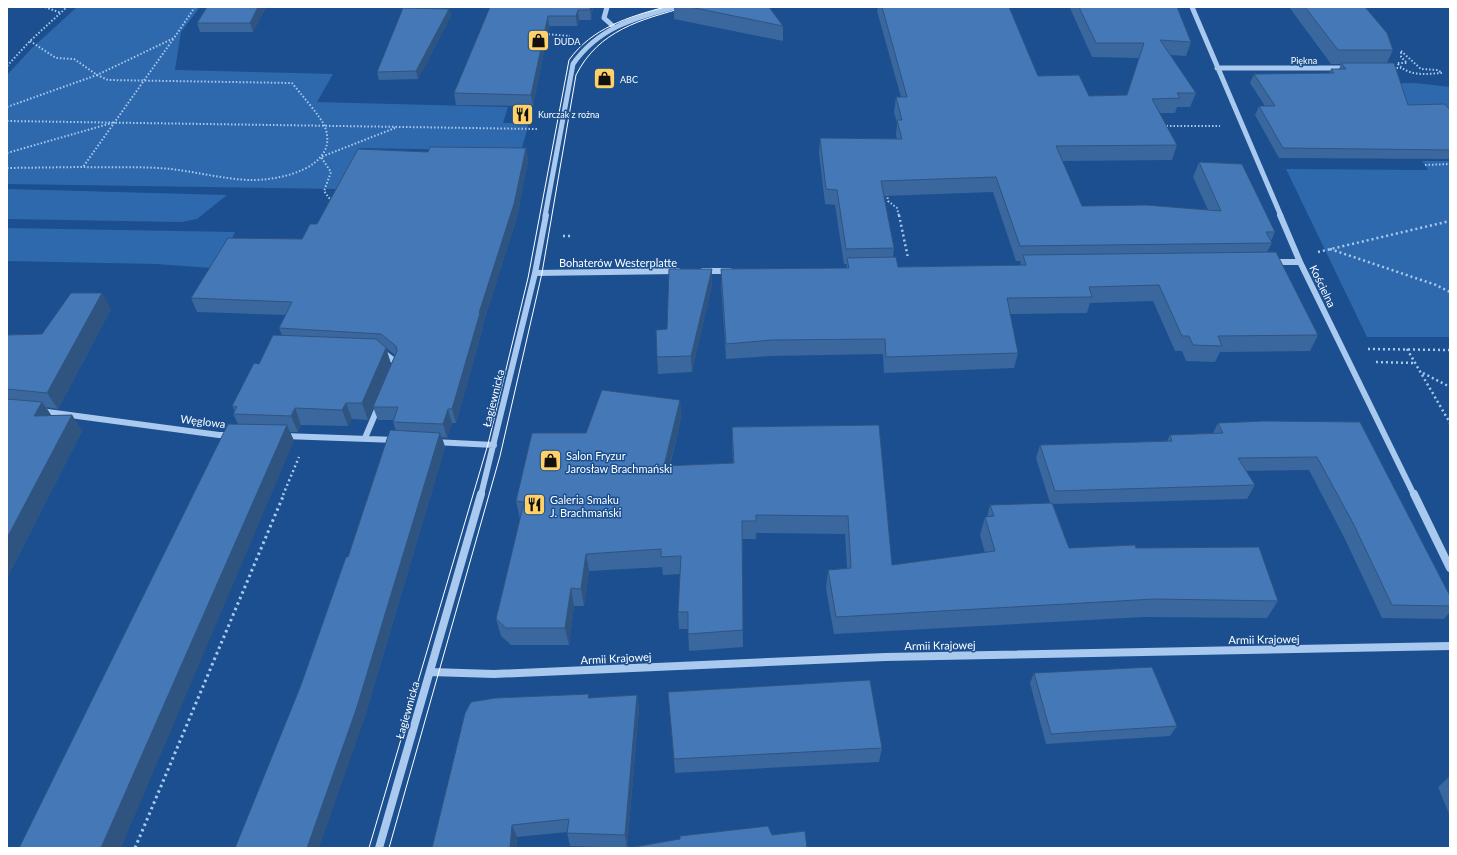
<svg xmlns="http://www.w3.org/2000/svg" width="1457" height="855" font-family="Lato,sans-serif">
  <rect width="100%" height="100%" fill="#1b4f8f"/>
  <path fill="#2e69ad" d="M 77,7 L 200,7 L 181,32 L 175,70 L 333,74 L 317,102 L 508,107 L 503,123 L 529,123 L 521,151 L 360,148 L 337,189 L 7,184 L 7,75 L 32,48 Z
    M 1416,83 L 1450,87 L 1450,123 L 1375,113 L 1355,84 Z
    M 1422,161 L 1450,161 L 1450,337 L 1367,337 L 1286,169 L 1428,170 Z
    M 7,189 L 227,195 L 197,219 L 181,222 L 7,219 Z
    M 7,228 L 235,232 L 232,238 L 234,252 L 211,268 L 156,264 L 7,261 Z"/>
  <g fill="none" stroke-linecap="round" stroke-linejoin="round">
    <path stroke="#a9c9ee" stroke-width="2" stroke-dasharray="1.5 2" stroke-linecap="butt" d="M 45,7 L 61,13
      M 545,34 L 570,36
      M 30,41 L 56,58 L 74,59 L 97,75 L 108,80 L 292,83 C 299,92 322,118 325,127 C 340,168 279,181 249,180 C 223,179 197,172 171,169 C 142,166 112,168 83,167
      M 1401,51 L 1421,69 L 1438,70 L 1442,73 C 1426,74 1408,77 1397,63 L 1407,63 L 1401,57 Z
      M 7,66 L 30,41 L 67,7
      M 1393,68 L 1401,68
      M 7,107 L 97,75 L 174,38 L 195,7
      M 7,121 L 537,129
      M 1163,126 L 1220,126
      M 7,153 L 112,123
      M 1425,165 L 1450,164
      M 7,168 L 83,167 L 174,38
      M 887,194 L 888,201 L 897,208 L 899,216
      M 333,200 L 329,198 L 324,191 L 331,172 L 321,157 L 395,128"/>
    <path stroke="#a9c9ee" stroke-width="2.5" stroke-dasharray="2 3" stroke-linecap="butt" d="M 899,215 L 908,258
      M 563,236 L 570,236
      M 1330,249 L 1436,285 L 1450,292
      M 1318,252 L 1450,221
      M 1368,349 L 1450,350
      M 1407,349 L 1450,423
      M 1376,362 L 1415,363
      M 1423,373 L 1450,387
      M 283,495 L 299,457"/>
    <path stroke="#a9c9ee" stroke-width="3" stroke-dasharray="2.5 3.5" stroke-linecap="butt" d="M 135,848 L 284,494"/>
    <path stroke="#a9c9ee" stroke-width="5" d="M 607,7 L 604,18 L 614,27
      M 1192,7 L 1281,216
      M 1217,68 L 1349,68
      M 545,216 L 573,64 C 598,28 634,18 674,7"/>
    <path stroke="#a9c9ee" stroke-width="6" d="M 1280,215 L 1300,262 L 1414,495
      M 1273,262 L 1300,262
      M 703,271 L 730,271
      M 535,273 L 678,271
      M 381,351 L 397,363 L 395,368
      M 40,411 L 219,435 L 232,435
      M 284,436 L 396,440
      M 365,438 L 379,405
      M 434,442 L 494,445
      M 481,495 L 535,273 L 546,215"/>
    <path stroke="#a9c9ee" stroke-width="8" d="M 1414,494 L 1450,568
      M 431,672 L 494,674 L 885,657 L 1450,646
      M 379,848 L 481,494"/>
    <path stroke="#fff" stroke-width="1" d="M 369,848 L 488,444 L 528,278 L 569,60 C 592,28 628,17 665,7
      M 389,848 L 500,456 L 542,273 L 576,75 C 599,30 640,20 686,7"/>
  </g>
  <path fill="#3a679d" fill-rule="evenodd" d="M 207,7 L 266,7 L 253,32 L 200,32 L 197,23 Z
    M 490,7 L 593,7 L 591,20 L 579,20 L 577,26 L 549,26 L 533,106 L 456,105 L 454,93 Z
    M 674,7 L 769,7 L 783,26 L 783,41 L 674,19 Z
    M 878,7 L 1009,7 L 1038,76 L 1089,96 L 1127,95 L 1139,58 L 1092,57 L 1070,8 L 1070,7 L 1177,7 L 1191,42 L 1186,56 L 1170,55 L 1196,93 L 1190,107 L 1177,107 L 1175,113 L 1159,113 L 1177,145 L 1172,160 L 1062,161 L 1082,206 L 1208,210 L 1193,177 L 1199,162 L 1275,232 L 1271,241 L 1272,243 L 1267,252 L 1318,335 L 1310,351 L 1220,352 L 1215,362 L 1186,361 L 1182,351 L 1175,351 L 1153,301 L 1090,303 L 1087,313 L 1010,314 L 1018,353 L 1014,368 L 884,373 L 883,354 L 771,356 L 726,359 L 721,285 L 721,269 L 846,268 L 847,264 L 844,264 L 835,205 L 825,204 L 819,153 L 820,138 L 897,139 L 896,135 L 897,123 L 894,112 L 896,97 L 901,97 L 877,11 ZM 993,192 L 1016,261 L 1021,261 L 1020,265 L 898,267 L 893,257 L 894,248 L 884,196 Z
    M 1289,7 L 1365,7 L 1393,50 L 1387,63 L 1408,105 L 1450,110 L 1450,159 L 1279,158 L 1255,115 L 1259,106 L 1265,106 L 1250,83 L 1254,74 L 1329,74 L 1331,69 L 1339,69 L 1341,64 L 1331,64 Z
    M 449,9 L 451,16 L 418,79 L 379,80 L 377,72 Z
    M 526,148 L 528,161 L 517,217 L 483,324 L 483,327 L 456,423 L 452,423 L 447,438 L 442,437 L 445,447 L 363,723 L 301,685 L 396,431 L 393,422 L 394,420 L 378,420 L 373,407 L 395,355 L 385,347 L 386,348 L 391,364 L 368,420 L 352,419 L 348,426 L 301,425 L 298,432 L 290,432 L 294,441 L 238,424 L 233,414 L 235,411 L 232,406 L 259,364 L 282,335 L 279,328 L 286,315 L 197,312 L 191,298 L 302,239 L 317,224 L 428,152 Z
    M 712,285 L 692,372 L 658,374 L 657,357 L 667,329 Z
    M 111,309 L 58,409 L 46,407 L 51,415 L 72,415 L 82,431 L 7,578 L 7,335 L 42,334 Z
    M 680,400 L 681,418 L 670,466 L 733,463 L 732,445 L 732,427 L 879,425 L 892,565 L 985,553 L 980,535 L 985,517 L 987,517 L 990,505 L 1050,503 L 1036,458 L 1040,445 L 1167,441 L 1170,435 L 1213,433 L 1218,423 L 1360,422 L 1450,596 L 1450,612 L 1444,619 L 1382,618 L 1344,537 L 1309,470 L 1246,471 L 1255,485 L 1247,499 L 1053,504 L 1069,548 L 1136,548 L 1278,601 L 1267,618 L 1145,617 L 834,634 L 826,588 L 828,570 L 847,568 L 845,534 L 756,533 L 756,539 L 742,539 L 743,647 L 689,651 L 688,629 L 679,629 L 678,612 L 680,574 L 663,575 L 662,567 L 589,571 L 584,606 L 574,606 L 569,645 L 511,645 L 501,636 L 496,619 L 520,519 L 516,501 L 586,433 Z
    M 1034,673 L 1177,726 L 1170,736 L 1046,744 L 1030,683 Z
    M 668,692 L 882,748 L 879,762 L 675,773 Z
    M 589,694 L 589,698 L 637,695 L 639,709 L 627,848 L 570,846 L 567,832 L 517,837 L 516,848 L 432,848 Z
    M 1450,776 L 1450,816 L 1438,787 Z"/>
  <path fill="#305480" d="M 258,7 L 266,7 L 253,32 L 250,23 Z
    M 590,7 L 593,7 L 591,20 L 590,10 Z
    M 449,9 L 451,16 L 418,79 L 416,71 Z
    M 578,10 L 579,20 L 577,26 L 576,16 Z
    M 548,16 L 549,26 L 533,106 L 531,95 Z
    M 526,148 L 528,161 L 517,217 L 483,324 L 483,327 L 456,423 L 452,409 Z
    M 712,269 L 712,285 L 692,372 L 691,356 Z
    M 102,293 L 111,309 L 58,409 L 47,393 Z
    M 386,348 L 391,364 L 368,420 L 362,403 Z
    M 680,400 L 681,418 L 665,484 L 664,466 Z
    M 42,402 L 53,418 L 34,416 Z
    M 346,403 L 352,419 L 348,426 L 342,410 Z
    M 295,408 L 301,425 L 298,432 L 291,416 Z
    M 448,409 L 452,423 L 447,438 L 443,424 Z
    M 72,415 L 82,431 L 7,578 L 7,538 Z
    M 287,425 L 294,441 L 121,848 L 101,848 Z
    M 440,433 L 445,447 L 363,723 L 319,848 L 307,848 Z
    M 586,554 L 589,571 L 584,606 L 581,589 Z
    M 571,588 L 574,606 L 569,645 L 565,628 Z
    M 637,695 L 639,709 L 627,848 L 625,835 Z
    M 512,825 L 517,837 L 516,848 L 510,848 Z"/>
  <path fill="#4478b7" stroke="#305480" d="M 207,7 L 258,7 L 250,23 L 197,23 Z
    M 490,7 L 590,7 L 590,10 L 578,10 L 576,16 L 548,16 L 531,95 L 454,93 Z
    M 690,7 L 769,7 L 783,26 Z
    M 882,7 L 1009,7 L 1038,76 L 1079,75 L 1089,96 L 1127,95 L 1144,43 L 1096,43 L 1079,7 L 1177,7 L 1191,42 L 1160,40 L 1196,93 L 1177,93 L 1180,98 L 1152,99 L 1177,145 L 1056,146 L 1082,206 L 1146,205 L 1221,211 L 1199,162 L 1242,164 L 1275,232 L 1266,232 L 1272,243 L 1020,246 L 996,177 L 881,181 L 894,248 L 846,249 L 837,190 L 826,189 L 820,138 L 902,139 L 897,120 L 902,120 L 896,97 L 907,97 Z
    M 1305,7 L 1365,7 L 1387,33 L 1393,50 L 1338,50 Z
    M 403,8 L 449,9 L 416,71 L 377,72 Z
    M 1341,63 L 1394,63 L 1408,105 L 1445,104 L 1450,110 L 1450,150 L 1283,148 L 1259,106 L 1275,106 L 1254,74 L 1334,73 L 1331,69 L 1346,69 Z
    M 430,147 L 526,148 L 514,204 L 479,313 L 480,313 L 452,409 L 448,409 L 443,424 L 393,422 L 398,407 L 373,407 L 397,351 L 396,346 L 381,334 L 279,328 L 292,302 L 191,298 L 228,238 L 302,239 L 310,224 L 317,224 L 358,149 L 428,152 Z
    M 1276,252 L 1318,335 L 1218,336 L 1222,346 L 1193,345 L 1189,336 L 1182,336 L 1159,285 L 1089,287 L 1092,297 L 1007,298 L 1018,353 L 886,357 L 885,339 L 772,340 L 726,344 L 721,269 L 849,268 L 847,258 L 896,257 L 898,267 L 1026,265 L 1023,255 Z
    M 669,269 L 712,269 L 691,356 L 657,357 L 656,330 L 667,329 Z
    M 71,293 L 102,293 L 47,393 L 7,389 L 7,335 L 42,334 Z
    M 273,335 L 376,339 L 386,348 L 362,403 L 346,403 L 342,410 L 295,408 L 291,416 L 233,414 L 237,407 L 232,406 L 254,363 L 259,364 Z
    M 602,390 L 680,400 L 664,466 L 734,463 L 732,427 L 879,425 L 892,565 L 995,551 L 985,517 L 994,516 L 990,505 L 1052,503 L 1069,548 L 1135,545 L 1136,548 L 1259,547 L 1278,601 L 1154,599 L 836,617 L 828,570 L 851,568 L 848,516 L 756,515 L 756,521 L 742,521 L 743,630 L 688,634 L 688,612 L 678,612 L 681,556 L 661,557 L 661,549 L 586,554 L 581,589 L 571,588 L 565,628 L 506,628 L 496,619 L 524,502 L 516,501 L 532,433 L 586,433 Z
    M 7,399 L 42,402 L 34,416 L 72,415 L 7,538 Z
    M 1264,421 L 1360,422 L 1450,596 L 1450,606 L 1392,605 L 1353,523 L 1317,457 L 1238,458 L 1255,485 L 1055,491 L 1040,445 L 1172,441 L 1170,435 L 1223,433 L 1218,423 Z
    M 228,424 L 287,425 L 101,848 L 19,848 Z
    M 390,430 L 440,433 L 356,710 L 307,848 L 235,848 L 301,685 L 346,557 L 348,557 Z
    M 1152,667 L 1177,726 L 1051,734 L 1034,673 Z
    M 870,680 L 882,748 L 674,759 L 668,692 Z
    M 589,694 L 588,698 L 637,695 L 625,835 L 567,833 L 569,819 L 512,825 L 510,848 L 432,848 L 465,713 L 471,702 L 495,698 Z
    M 768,826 L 772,835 L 805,831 L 807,848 L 628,848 L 680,839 L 680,836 Z"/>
  <defs>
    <symbol id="shop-square" viewBox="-11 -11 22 22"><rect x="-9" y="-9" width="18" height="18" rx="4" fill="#ffd166" stroke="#1b4f8f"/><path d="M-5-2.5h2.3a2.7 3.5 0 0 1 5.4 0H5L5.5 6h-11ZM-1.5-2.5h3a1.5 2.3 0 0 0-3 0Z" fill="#111"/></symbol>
    <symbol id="restaurant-square" viewBox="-11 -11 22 22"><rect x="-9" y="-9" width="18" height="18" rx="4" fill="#ffd166" stroke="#1b4f8f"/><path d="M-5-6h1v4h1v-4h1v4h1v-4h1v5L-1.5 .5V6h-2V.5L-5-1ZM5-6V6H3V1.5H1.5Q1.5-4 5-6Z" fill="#111"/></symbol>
  </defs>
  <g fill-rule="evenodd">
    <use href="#shop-square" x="526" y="28" width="25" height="25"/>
    <use href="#shop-square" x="592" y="66" width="25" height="25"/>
    <use href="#restaurant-square" x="510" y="102" width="25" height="25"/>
    <use href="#shop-square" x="538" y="448" width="25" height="25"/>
    <use href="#restaurant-square" x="522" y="492" width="25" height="25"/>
  </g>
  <g text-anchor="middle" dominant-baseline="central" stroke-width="3" stroke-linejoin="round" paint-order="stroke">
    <g font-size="9" fill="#fff" stroke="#1b4f8f" text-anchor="start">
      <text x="554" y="41">DUDA</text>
      <text x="620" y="79">ABC</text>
      <text x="538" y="114">Kurczak z rożna</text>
    </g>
    <g font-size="9" fill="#fff" stroke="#1b4f8f">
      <text x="1304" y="60">Piękna</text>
    </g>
    <g font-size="11" fill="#fff" stroke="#1b4f8f">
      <text x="618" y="262">Bohaterów Westerplatte</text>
      <text transform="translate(1323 286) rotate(64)">Kościelna</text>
      <text transform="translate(493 398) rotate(-76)">Łagiewnicka</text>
      <text transform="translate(203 421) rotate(7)">Węglowa</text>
      <text transform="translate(1264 639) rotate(-1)">Armii Krajowej</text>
      <text transform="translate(940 645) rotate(-1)">Armii Krajowej</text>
      <text transform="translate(616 658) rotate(-3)">Armii Krajowej</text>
      <text transform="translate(407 710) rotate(-74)">Łagiewnicka</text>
    </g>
    <g font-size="11" fill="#fff" stroke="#1b4f8f" text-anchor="start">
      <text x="566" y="455">Salon Fryzur<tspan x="566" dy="13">Jarosław Brachmański</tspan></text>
      <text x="550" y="499">Galeria Smaku<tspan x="550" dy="13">J. Brachmański</tspan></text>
    </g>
  </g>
  <rect width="1457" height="855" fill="none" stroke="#ffffff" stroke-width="16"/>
</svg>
